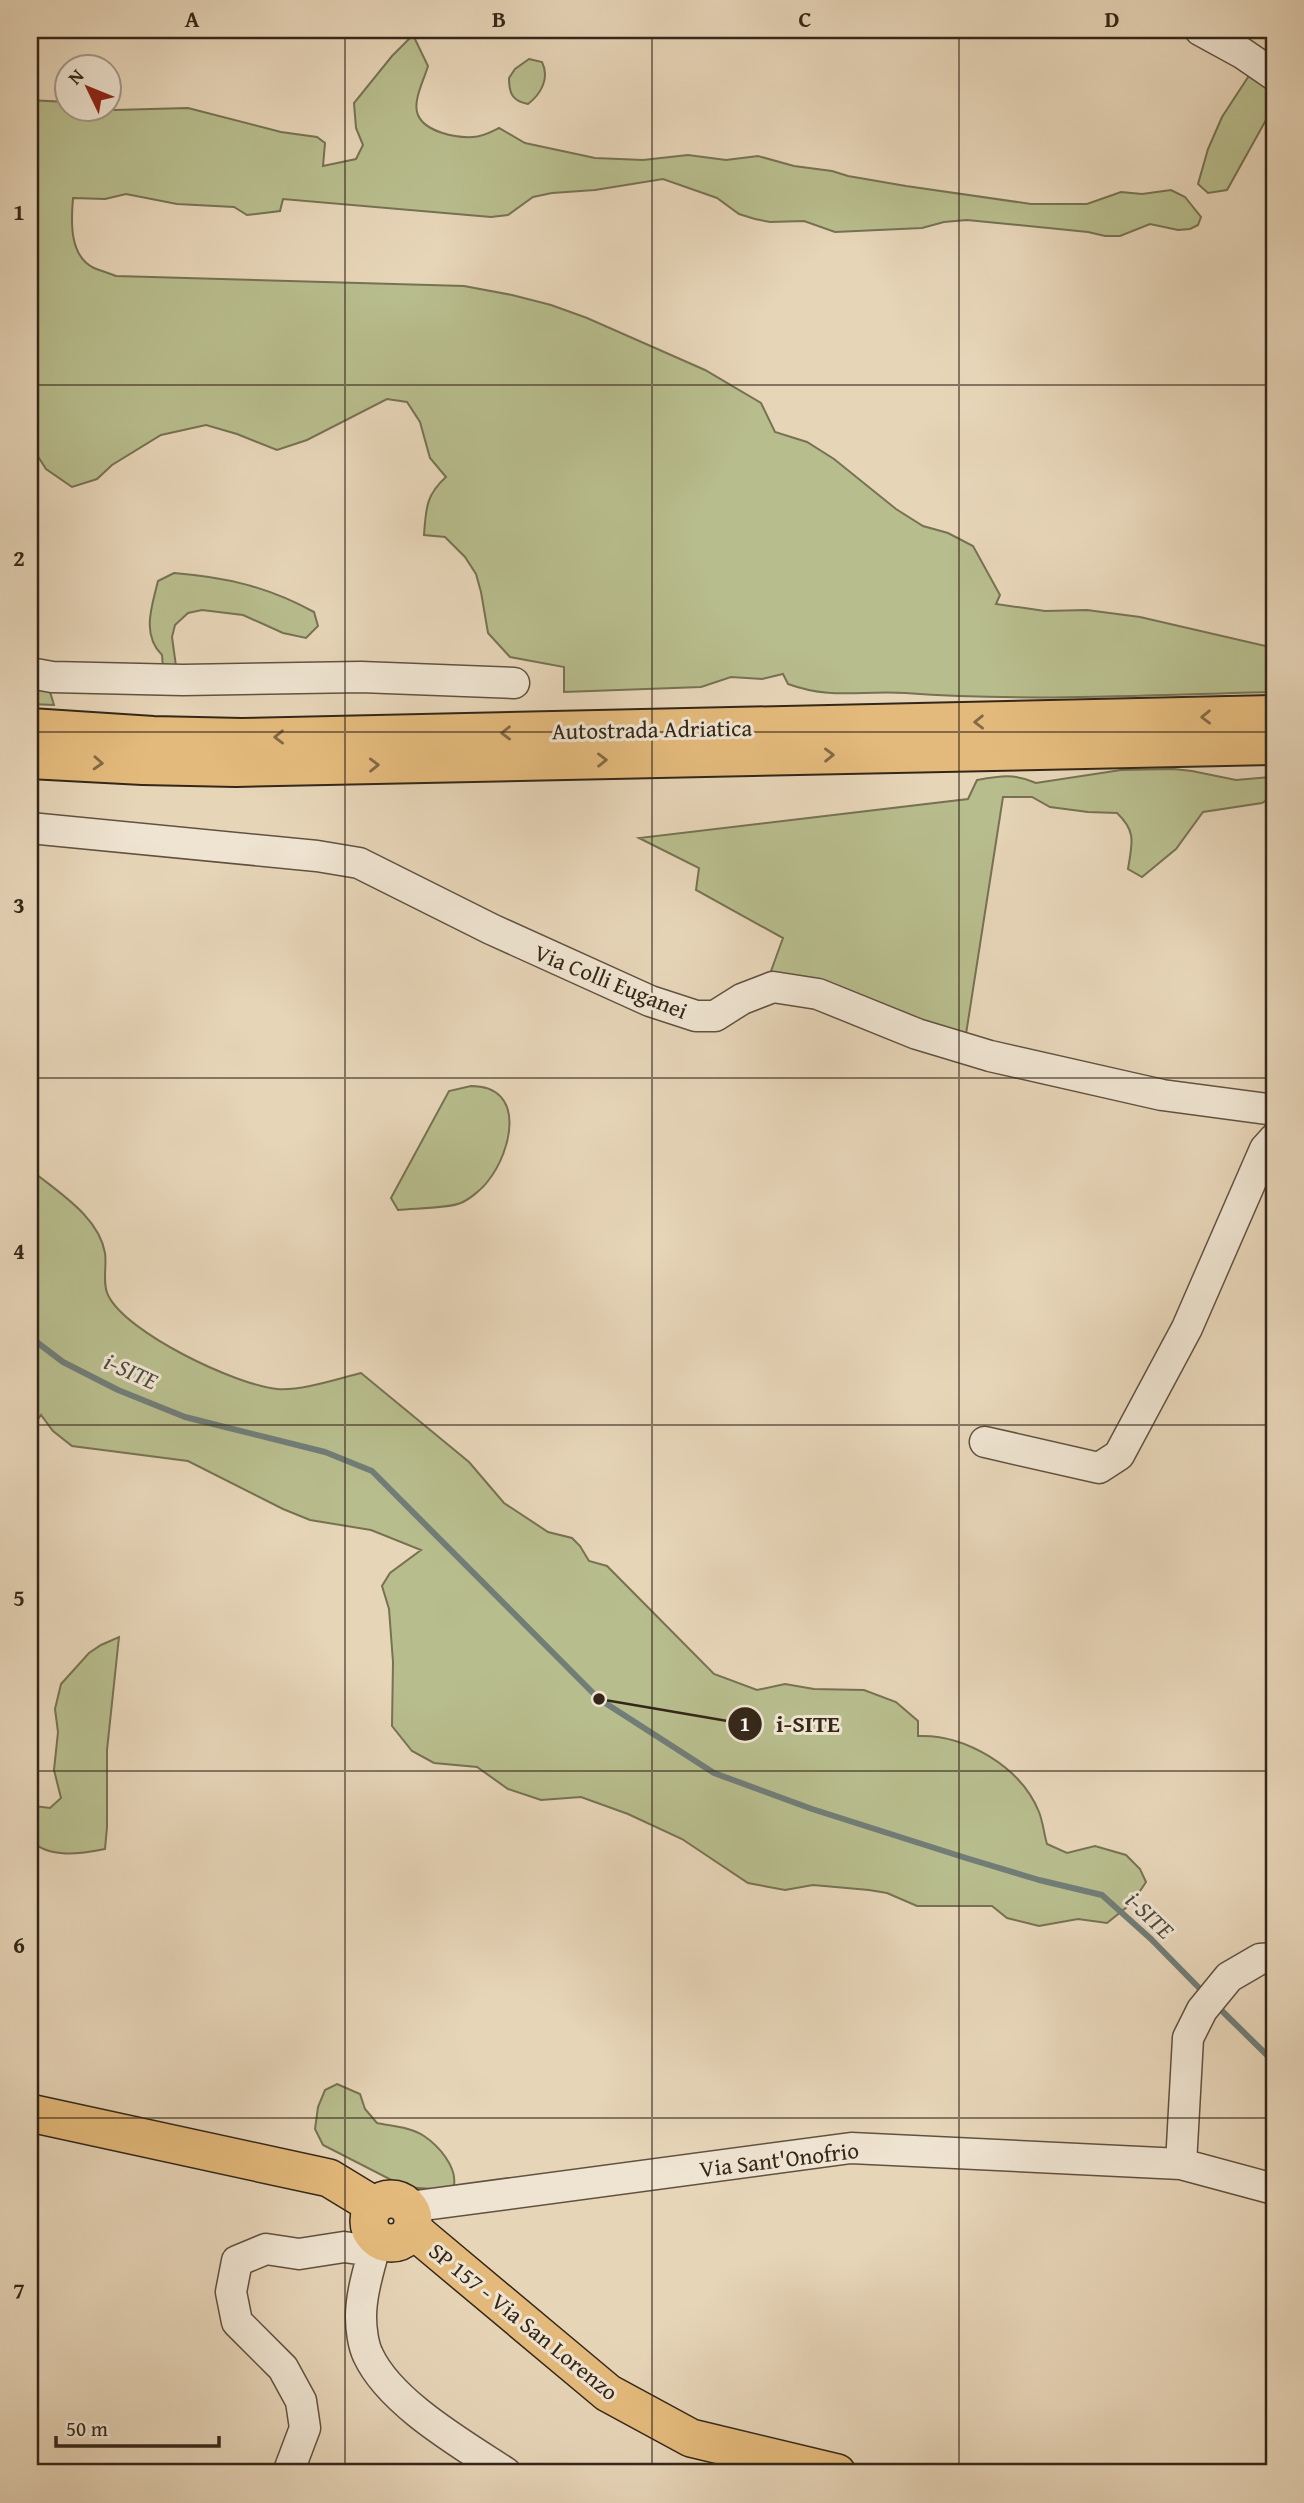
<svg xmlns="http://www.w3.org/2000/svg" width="1304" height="2503" font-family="'Gentium Book Plus',serif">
  <rect width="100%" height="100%" fill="#e7d5b8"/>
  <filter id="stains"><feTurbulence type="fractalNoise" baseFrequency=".00286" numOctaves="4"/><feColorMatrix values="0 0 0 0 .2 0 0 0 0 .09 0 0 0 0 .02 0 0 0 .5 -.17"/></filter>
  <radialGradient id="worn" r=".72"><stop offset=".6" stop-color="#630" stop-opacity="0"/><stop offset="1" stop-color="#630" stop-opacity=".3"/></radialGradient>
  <path fill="#b8bd8d" stroke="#767252" stroke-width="2" d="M 413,35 L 428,66 C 424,80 412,102 418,115 C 425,132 456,138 473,137 C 482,137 491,132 499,128 L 525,143 L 595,158 L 643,160 L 688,155 L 726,160 L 758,156 L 794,166 L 832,171 L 848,176 L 906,186 L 1031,204 L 1087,204 L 1121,192 L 1142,194 L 1171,190 L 1185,197 L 1201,217 L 1198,225 L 1190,229 L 1178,230 L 1150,224 L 1120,236 L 1105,236 L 1088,232 L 967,220 L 944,222 L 922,228 L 835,232 L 804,221 L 770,222 L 755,219 L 739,214 L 717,198 L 663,179 L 595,190 L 552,193 L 533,197 L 508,215 L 491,217 L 283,199 L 280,211 L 247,215 L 234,207 L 177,204 L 126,194 L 105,199 L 73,198 C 71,221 69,256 94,268 C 101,271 109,273 116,276 L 464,286 L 512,295 L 551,305 L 587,318 L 705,370 L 761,403 L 775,432 L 807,442 L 834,459 L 896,509 L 923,526 L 948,533 L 973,546 L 1000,595 L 996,604 L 1045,611 L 1087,610 L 1140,617 L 1274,648 L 1274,692 C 1151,695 1028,702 905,693 C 861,690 832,700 788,684 L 783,674 L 762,679 L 731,677 L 701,687 L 564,692 L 564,667 L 510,657 L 488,633 L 481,592 L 476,574 L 465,557 L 445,537 L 424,535 C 426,508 426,495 446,477 L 430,458 L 420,422 L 407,402 L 387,399 L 307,440 L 277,450 L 237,434 L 206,425 L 161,435 L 112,465 L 97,479 L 72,487 L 46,469 L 37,455 L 30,456 L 30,100 L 66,102 L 66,108 L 114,110 L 188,108 L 281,132 L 317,137 L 325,143 L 323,166 L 356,159 L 363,145 L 356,128 L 354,103 L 392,56 Z
    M 529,59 L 542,62 C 550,78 541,94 528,104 C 512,101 509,93 509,78 L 515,69 Z
    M 1274,64 L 1274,111 L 1271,111 L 1227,190 L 1208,193 L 1198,184 L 1208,149 L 1222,117 L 1252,71 Z
    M 174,573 C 226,577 268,587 314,612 L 318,626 L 306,638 L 283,633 L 243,615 L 202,610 L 188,613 L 175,625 L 172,637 L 176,666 L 163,668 L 162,655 C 141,634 152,606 158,581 Z
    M 30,680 L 61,684 L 50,692 L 54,705 L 30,704 Z
    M 1174,769 L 1192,771 L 1236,780 L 1270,777 L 1274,782 L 1273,796 L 1262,803 L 1203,812 L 1176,849 L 1142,877 L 1128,869 C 1132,843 1137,832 1117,813 L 1088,812 L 1050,807 L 1032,797 L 1003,797 L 964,1047 L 759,981 L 771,971 L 783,938 L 696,890 L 699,868 L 639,838 L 968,799 L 977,780 C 999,776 1015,773 1036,783 L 1121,770 Z
    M 471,1086 C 527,1086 512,1151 488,1181 C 483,1188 471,1198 463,1202 C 449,1209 414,1208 398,1210 L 391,1198 L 449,1091 Z
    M 30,1165 L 36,1174 C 61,1194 99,1218 105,1253 C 107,1266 102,1283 108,1295 C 126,1333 236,1385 277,1389 C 301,1391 337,1379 361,1373 L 469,1462 L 504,1503 L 548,1532 L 572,1538 L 580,1546 L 589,1561 L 607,1566 L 714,1674 L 757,1690 L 785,1684 L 814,1689 L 864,1690 L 896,1702 L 918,1721 L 918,1736 C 965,1734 1021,1767 1039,1812 C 1043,1822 1044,1834 1047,1844 L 1067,1853 L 1095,1846 L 1126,1855 L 1140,1869 L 1146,1882 L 1132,1903 L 1107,1923 L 1078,1919 L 1039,1926 L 1007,1918 L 992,1906 L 917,1906 L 887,1893 L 869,1890 L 813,1885 L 785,1890 L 748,1883 L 682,1839 L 628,1814 L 581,1797 L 541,1800 L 508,1789 L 477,1767 L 434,1763 L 412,1751 L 392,1726 L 393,1662 L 389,1609 L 382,1586 L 390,1573 L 421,1550 L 371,1530 L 310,1520 L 283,1509 L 188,1461 L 72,1446 L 53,1431 L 41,1415 L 30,1430 Z
    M 119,1637 L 107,1750 L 107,1827 L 105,1849 C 80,1854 50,1859 30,1840 L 30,1810 L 34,1806 L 50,1808 L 61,1798 L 54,1770 L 58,1732 L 55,1709 L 61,1684 L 89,1653 L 101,1645 Z
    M 337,2084 L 360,2094 L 365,2109 L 377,2123 C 391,2126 411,2127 424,2136 C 439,2146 457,2167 454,2185 L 446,2190 L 405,2187 L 323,2145 L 315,2129 L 318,2107 L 325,2090 Z"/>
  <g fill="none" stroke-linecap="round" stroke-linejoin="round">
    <path stroke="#717d77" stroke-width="6" d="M 30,1337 L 63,1362 L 118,1390 L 185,1417 L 325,1452 L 372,1471 L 599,1699 L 714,1773 L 812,1809 L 966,1858 L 1039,1880 L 1102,1895 L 1151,1939 L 1206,1995
      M 1216,2005 L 1274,2062"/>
    <defs>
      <path id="minor" d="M 1200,30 L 1242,53 L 1274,75
        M 30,673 L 52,677 L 183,680 L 361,677 L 514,683
        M 30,828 L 317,856 L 359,863 L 491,929 L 650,1001 L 696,1016 L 715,1016 L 742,999 L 773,987 L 818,994 L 917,1034 L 990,1056 L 1162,1095 L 1274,1110
        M 985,1442 L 1099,1468 L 1119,1455 L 1187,1328 L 1265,1149 L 1274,1139
        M 1181,2164 L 1188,2038 L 1202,2010 L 1229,1977 L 1260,1959 L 1274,1958
        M 409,2207 L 851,2148 L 1181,2164 L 1274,2189
        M 377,2238 C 371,2263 361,2291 361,2317 C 361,2328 363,2345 368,2355 C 390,2403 462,2444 506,2473
        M 288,2473 L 305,2428 L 301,2401 L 283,2368 L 237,2322 L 231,2292 L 237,2261 L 266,2249 L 299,2254 L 344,2247 L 373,2251"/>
      <path id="major" d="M 30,2113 L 329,2178 L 375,2206
        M369 2221a22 22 0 1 1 44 0a22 22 0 1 1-44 0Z
        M 412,2229 L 608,2393 L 691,2438 L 837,2473"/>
      <path id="highway" d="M 30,728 L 153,736 L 242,738 L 1274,715
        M 30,759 L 143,765 L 236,767 L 1274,745"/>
    </defs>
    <use href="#minor" stroke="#615240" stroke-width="33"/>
    <use href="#major" stroke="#342718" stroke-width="40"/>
    <use href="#highway" stroke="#342718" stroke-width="42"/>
    <use href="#minor" stroke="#efe4d1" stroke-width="30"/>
    <use href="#major" stroke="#e4ba7c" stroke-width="37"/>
    <use href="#highway" stroke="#e4ba7c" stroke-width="38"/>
  </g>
  <defs><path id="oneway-chevron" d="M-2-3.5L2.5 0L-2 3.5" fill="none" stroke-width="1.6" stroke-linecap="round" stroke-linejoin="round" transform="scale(1.75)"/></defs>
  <g stroke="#836945">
    <use href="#oneway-chevron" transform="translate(1206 717) rotate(179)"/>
    <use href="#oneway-chevron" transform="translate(979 722) rotate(179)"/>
    <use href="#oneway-chevron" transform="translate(506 733) rotate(179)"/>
    <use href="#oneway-chevron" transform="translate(279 737) rotate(179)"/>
    <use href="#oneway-chevron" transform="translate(829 755) rotate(-1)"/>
    <use href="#oneway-chevron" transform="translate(602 760) rotate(-1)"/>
    <use href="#oneway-chevron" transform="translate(98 763) rotate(3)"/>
    <use href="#oneway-chevron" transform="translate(374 765) rotate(-1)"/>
  </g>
  <path fill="none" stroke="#342718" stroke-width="2" stroke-opacity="0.55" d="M 345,30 L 345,2473M 652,30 L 652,2473M 959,30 L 959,2473M 30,385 L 1274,385M 30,732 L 1274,732M 30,1078 L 1274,1078M 30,1425 L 1274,1425M 30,1771 L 1274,1771M 30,2118 L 1274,2118"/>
  <g text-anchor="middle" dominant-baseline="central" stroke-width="6" stroke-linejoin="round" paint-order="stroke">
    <g font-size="23" fill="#342718" stroke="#efe4d1">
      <text transform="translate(652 729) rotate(-1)">Autostrada Adriatica</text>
      <text transform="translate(611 981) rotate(22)">Via Colli Euganei</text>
      <text transform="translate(779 2159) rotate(-7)">Via Sant'Onofrio</text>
      <text transform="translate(524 2321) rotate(39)">SP 157 - Via San Lorenzo</text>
    </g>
    <g font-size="24" font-style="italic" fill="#4d4b40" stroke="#efe4d1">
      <text transform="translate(131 1371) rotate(24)">i-SITE</text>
      <text transform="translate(1150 1915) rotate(44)">i-SITE</text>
    </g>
  </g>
  <path fill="none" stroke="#342718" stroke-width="2.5" d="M599 1699L745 1724"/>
  <g fill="#342718" stroke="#efe4d1" stroke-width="2.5">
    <circle cx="599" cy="1699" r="7"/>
    <circle cx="745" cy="1724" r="18"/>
  </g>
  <g font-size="21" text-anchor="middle" font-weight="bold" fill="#fff">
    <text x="745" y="1731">1</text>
  </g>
  <g font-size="24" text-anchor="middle" font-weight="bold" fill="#342718" stroke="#efe4d1" stroke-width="6" stroke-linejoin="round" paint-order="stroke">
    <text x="808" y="1732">i-SITE</text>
  </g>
  <rect width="1304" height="2503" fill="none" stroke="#e7d5b8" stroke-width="77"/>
  <g transform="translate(88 88) rotate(313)"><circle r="33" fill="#efe4d1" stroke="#a49887" stroke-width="2"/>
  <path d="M0-5L12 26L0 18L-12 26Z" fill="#8f2418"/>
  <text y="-10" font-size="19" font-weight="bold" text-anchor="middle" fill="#342718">N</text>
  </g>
  <path d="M56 2436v10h163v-10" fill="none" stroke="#342718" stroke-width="3.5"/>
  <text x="66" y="2436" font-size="21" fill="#342718" stroke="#efe4d1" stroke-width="5" paint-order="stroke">50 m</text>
  <rect x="38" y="38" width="1228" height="2426" fill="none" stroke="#342718" stroke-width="2.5"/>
  <g font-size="23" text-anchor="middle" font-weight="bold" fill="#342718">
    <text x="192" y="27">A</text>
    <text x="499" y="27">B</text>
    <text x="805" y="27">C</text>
    <text x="1112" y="27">D</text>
    <text x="19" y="220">1</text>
    <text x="19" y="566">2</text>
    <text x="19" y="913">3</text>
    <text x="19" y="1259">4</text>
    <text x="19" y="1606">5</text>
    <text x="19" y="1953">6</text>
    <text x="19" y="2299">7</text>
  </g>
  <rect width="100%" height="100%" filter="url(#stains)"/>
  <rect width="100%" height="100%" fill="url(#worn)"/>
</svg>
